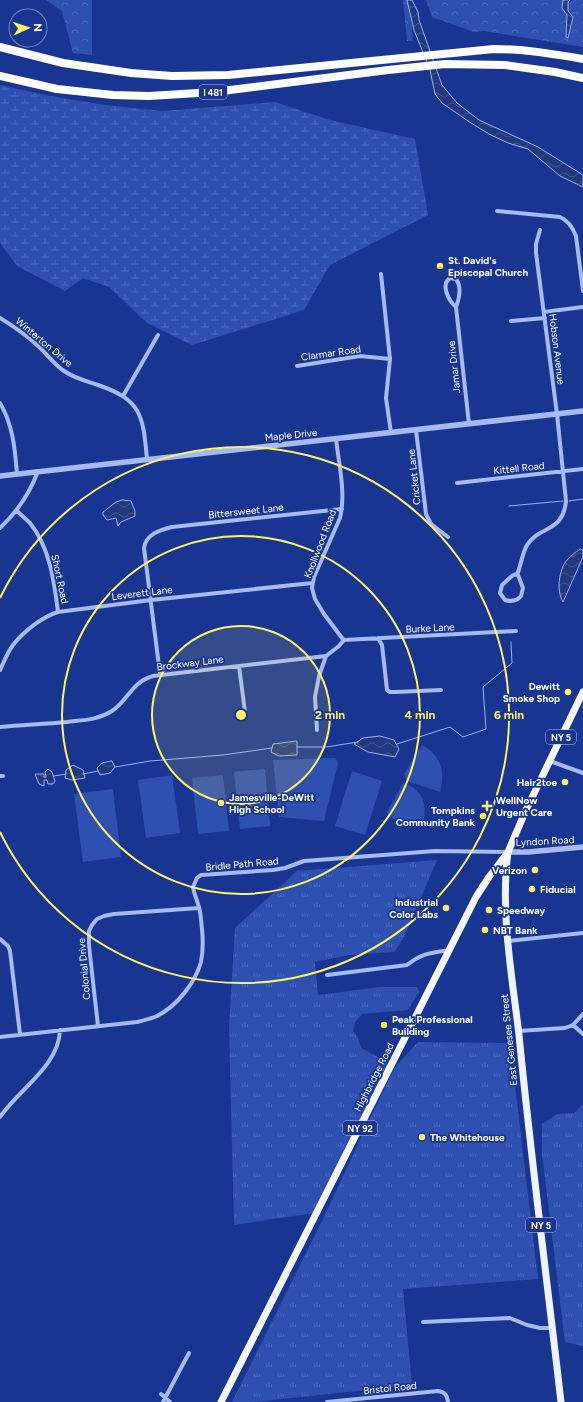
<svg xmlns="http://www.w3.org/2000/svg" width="583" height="1402" font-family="Figtree,sans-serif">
  <defs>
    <pattern id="grass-tufts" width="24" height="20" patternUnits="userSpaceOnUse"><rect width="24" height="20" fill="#2e50b0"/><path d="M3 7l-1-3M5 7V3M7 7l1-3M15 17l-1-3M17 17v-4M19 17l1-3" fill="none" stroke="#4d6abc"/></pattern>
    <pattern id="forest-crowns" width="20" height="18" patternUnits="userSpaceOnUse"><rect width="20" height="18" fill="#2e50b0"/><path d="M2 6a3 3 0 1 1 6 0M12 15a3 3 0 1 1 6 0" fill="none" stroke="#4d6abc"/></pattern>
    <pattern id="wetland-marsh" width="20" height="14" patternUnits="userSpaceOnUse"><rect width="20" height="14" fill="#2e50b0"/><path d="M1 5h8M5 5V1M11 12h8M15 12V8" fill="none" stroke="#4d6abc"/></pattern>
    <pattern id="water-waves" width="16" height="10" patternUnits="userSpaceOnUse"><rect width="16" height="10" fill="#23397e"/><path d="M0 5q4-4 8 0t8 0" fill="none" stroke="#445791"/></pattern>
  </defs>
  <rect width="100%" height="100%" fill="#183691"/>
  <path fill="url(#grass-tufts)" d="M 437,860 L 403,939 L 394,952 L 349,955 L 315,962 L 318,995 L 380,987 L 417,987 L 419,992 L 408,1010 L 362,1014 L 355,1022 L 353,1031 L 358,1038 L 361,1048 L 389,1063 L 313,1213 L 234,1225 L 229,1026 L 235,928 L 297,871 Z
    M 418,1042 L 510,1043 L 538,1279 L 403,1289 L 412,1385 L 254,1402 L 232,1402 L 325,1215 L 372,1114 L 395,1067 Z
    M 583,1105 L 583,1346 L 565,1342 L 542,1154 L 542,1124 L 557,1114 L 574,1113 Z"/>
  <path fill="url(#forest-crowns)" d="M 46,0 L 92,0 L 92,55 L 73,53 L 62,11 Z
    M 403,0 L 409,0 L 413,41 L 407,41 Z
    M 426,0 L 583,0 L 583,47 L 484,31 L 474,32 L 432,17 Z"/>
  <path fill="url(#wetland-marsh)" d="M 0,85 L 45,95 L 105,105 L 162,111 L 275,102 L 330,120 L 415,139 L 428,215 L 330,265 L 304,310 L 192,345 L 147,323 L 109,287 L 83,278 L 65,291 L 17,266 L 0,243 Z"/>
  <path fill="#2e50b0" d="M 422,745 C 442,756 445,772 440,792 L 407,781 L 404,774 Z
    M 335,758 L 338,763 L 324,821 L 279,817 L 273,760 Z
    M 265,769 L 270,826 L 240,829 L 234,772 Z
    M 352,771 L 382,781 L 365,835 L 335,826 Z
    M 172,775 L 180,833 L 146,838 L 138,780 Z
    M 223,775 L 229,831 L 198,834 L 192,778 Z
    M 403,783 C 407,785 414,787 417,791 C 427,801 426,816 421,828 L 389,817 L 387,812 Z
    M 113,789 L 121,857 L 83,862 L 74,794 Z"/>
  <path fill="url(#water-waves)" stroke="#99b1f2" d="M 407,0 L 412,0 L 418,12 L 419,20 L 442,85 L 457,103 L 479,120 L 538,147 L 583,175 L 583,187 L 560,176 L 528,149 L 508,143 L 489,134 L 471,123 L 442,103 L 435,94 L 430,70 L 414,30 Z
    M 563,0 L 570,0 L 568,2 L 568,11 L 573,17 L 568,38 L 566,37 L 567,15 L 562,8 Z
    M 122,500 L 131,501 L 135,511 L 135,516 L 121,522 L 118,526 L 116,518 L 107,520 L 103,515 L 103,512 L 116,502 Z
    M 580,549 L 583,550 L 583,557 L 563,602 C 556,590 559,570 567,560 C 570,556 576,552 580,549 Z
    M 380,736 L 394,740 L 399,749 L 395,757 L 368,752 L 354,744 L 363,738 Z
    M 297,741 L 297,755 L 279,756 L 271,752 L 273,744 Z
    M 111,761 L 112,761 L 115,767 L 110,773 L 100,775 L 97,768 L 102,763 Z
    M 73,765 L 83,770 L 85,778 L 72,780 L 65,778 L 66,770 Z
    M 48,769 L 52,772 L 55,781 L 53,784 L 48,784 L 47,780 L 44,780 L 44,786 L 39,784 L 35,774 L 44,774 L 44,777 L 46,777 L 45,772 Z"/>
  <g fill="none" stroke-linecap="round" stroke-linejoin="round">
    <path stroke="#99b1f2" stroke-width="1" d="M 569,501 L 583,499
      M 509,506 L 563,501
      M 397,744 L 450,727 L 463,737 L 486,729 L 483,687 L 512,663 L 511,642
      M 297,747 L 326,747 L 358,742
      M 115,767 L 150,761 L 223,755 L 272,748
      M 83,774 L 98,771
      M 54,776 L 66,774"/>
    <path stroke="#a6baf0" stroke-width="4" d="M 497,211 L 560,217 C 567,220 573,228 576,236 L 583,291
      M 381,274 L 390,359 L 386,398 L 391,433
      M 450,278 L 456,279 C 462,287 459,299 456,307 C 449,301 440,285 450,278 Z
      M 456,307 L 469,424
      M 544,312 L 583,307
      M 0,318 C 13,326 26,335 37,345 C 46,353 54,364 64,371 C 74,378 86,381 98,385 C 142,400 143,416 147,459
      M 511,321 L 545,318
      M 297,366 L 360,356 L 390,359
      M 123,396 L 158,335
      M 0,403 C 13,425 15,449 17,474
      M 416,430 L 426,514 L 431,524 L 448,537
      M 336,439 C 339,465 346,493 340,518 L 314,577 L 312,588 L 315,599 L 324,614 L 342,638 L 344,640
      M 457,483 L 583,469
      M 17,511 C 21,515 26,519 30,523 C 50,548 54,581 58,612
      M 0,528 C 17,512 30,493 38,471
      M 516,574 L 518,575 L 523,588 L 521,596 C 517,601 512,602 505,600 L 500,593 L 502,585 L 512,576 Z
      M 517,575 C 521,565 522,554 527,545 C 540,525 563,533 566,501 L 557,414 L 536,253 L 536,244 L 540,230
      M 378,638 L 382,645 L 387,690 L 390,692 L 396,692 L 441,690
      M 344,640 L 516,631
      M 239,666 L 245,712
      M 0,670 C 4,662 7,653 13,645 C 24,631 42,617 58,612 L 151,600 L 312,583
      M 160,674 L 144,548 C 146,534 160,530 172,527 L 342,509
      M 0,727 C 23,725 45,724 67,722 C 83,720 98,720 112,711 C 129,700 130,683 153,676 L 326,656
      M 317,730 L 315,697 L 319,676 L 326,656 L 339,646 L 344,640
      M 550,761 L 583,773
      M 0,776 L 3,776
      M 0,939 L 8,946 L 10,951 L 20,1034
      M 508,941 L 583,933
      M 327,975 L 407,965 C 422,953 430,953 449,950
      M 573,1025 L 583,1034
      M 98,1026 L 89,946 L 89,931 L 92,925 L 97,919 L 104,916 L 114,914 L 199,908
      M 518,1031 L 565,1028 L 573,1025 L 583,1014
      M 0,1037 L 137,1022 C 144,1020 151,1019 157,1016 C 177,1006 195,983 201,962 C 203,952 203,939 202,929 C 201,922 201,914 199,907 C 197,900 194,894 193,887 L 197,878 L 201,875 L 273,870 L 285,868 L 304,861 L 331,859 L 435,851 L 508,852
      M 0,1117 C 19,1089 59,1066 60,1030
      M 423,1322 L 510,1318 L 527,1325 L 540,1328 L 552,1328
      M 161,1394 L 170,1402
      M 163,1402 L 189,1353
      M 327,1402 L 438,1391 C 445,1392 447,1395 448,1402"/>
    <path stroke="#a6baf0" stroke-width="5.5" d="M 0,476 L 583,411
      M 508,852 L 528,852 L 583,847"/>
    <path stroke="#eff2ff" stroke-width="7" d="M 508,852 C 500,912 512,975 519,1035 C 531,1158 547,1280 561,1402"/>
    <path stroke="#f7f8ff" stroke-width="7" d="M 221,1402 L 476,897 L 489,877 L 508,852 L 526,810 L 583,692"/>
    <path stroke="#fff" stroke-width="8" d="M 0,47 L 63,63 L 131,73 L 172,76 L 228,75 L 494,49 C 524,49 554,54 583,59
      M 0,76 L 57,89 L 113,95 L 149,96 L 214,92 L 388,70 L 445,64 L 505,65 L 555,72 L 583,78"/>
  </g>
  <circle cx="241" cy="715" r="89" fill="#fff065" fill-opacity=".12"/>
  <g fill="none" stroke="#fff065" stroke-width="2">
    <circle cx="241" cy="715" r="89"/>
    <circle cx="241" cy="715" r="179"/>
    <path d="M0 598A268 268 0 1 1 0 832"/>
  </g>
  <g fill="#fff065" stroke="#183691" stroke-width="1.5">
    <circle cx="440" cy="266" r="4"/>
    <circle cx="568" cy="692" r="4"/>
    <circle cx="565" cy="782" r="4"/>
    <circle cx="221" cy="803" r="4"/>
    <path d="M485 800h4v4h4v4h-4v4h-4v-4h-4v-4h4z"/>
    <circle cx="483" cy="816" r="4"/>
    <circle cx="535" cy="870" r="4"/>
    <circle cx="532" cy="889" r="4"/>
    <circle cx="446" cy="908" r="4"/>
    <circle cx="489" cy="910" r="4"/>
    <circle cx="485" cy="930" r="4"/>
    <circle cx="384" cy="1025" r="4"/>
    <circle cx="422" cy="1137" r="4"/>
  </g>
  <g text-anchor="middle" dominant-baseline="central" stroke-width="3.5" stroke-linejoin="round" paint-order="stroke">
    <g fill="#183691" stroke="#bac3de" stroke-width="1">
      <rect x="199" y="85" width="28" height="14" rx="3"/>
      <rect x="546" y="730" width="30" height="14" rx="3"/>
      <rect x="343" y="1121" width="34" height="14" rx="3"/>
      <rect x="526" y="1218" width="30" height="14" rx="3"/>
    </g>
    <g font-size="9" font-weight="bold" fill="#fff">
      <text x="213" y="92">I 481</text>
      <text x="561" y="737">NY 5</text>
      <text x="360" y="1128">NY 92</text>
      <text x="541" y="1225">NY 5</text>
    </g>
    <g font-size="10" font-weight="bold" fill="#fff" stroke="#183691" text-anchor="start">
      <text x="448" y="260">St. David's<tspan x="448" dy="12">Episcopal Church</tspan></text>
      <text x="560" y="686" text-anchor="end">Dewitt<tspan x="560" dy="12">Smoke Shop</tspan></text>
      <text x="557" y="782" text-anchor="end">Hair2toe</text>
      <text x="229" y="797">Jamesville-DeWitt<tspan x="229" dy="12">High School</tspan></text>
      <text x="496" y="800">WellNow<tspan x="496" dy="12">Urgent Care</tspan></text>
      <text x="475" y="810" text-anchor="end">Tompkins<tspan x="475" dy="12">Community Bank</tspan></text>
      <text x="527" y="870" text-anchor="end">Verizon</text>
      <text x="540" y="889">Fiducial</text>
      <text x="438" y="902" text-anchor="end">Industrial<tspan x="438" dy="12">Color Labs</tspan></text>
      <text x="497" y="910">Speedway</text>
      <text x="493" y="930">NBT Bank</text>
      <text x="392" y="1019">Peak Professional<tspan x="392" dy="12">Building</tspan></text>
      <text x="430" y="1137">The Whitehouse</text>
    </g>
    <g font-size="10" fill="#fff" stroke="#183691">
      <text transform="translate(44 342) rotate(40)">Winterton Drive</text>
      <text transform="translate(557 349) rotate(83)">Hobson Avenue</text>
      <text transform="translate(331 353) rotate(-8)">Clarmar Road</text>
      <text transform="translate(454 367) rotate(-96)">Jamar Drive</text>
      <text transform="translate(291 435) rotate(-6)">Maple Drive</text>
      <text transform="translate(519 468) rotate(-6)">Kittell Road</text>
      <text transform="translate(414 477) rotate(-96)">Cricket Lane</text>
      <text transform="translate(246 511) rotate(-6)">Bittersweet Lane</text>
      <text transform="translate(320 544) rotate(-69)">Knollwood Road</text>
      <text transform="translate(60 579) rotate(78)">Short Road</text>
      <text transform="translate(142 593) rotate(-7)">Leverett Lane</text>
      <text transform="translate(430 628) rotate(-3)">Burke Lane</text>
      <text transform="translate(190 663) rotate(-7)">Brockway Lane</text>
      <text transform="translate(545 841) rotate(-3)">Lyndon Road</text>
      <text transform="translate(242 864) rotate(-5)">Bridle Path Road</text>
      <text transform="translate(84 969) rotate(-95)">Colonial Drive</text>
      <text transform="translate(509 1040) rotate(-96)">East Genesee Street</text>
      <text transform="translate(374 1077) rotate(-63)">Highbridge Road</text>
      <text transform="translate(390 1388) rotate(-6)">Bristol Road</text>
    </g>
  </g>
  <circle cx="241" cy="715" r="6" fill="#fff065" stroke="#183691" stroke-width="2"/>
  <g font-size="12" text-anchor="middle" font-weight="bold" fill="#fff065" stroke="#183691" stroke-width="3.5" stroke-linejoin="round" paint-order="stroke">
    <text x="330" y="719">2 min</text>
    <text x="420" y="719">4 min</text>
    <text x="509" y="719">6 min</text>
  </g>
  <g transform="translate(28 28) rotate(87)"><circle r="19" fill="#183691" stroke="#7486bd"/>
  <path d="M0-3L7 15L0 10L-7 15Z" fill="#fff065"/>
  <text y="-6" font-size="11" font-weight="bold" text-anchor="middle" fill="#ffffff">N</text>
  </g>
</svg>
